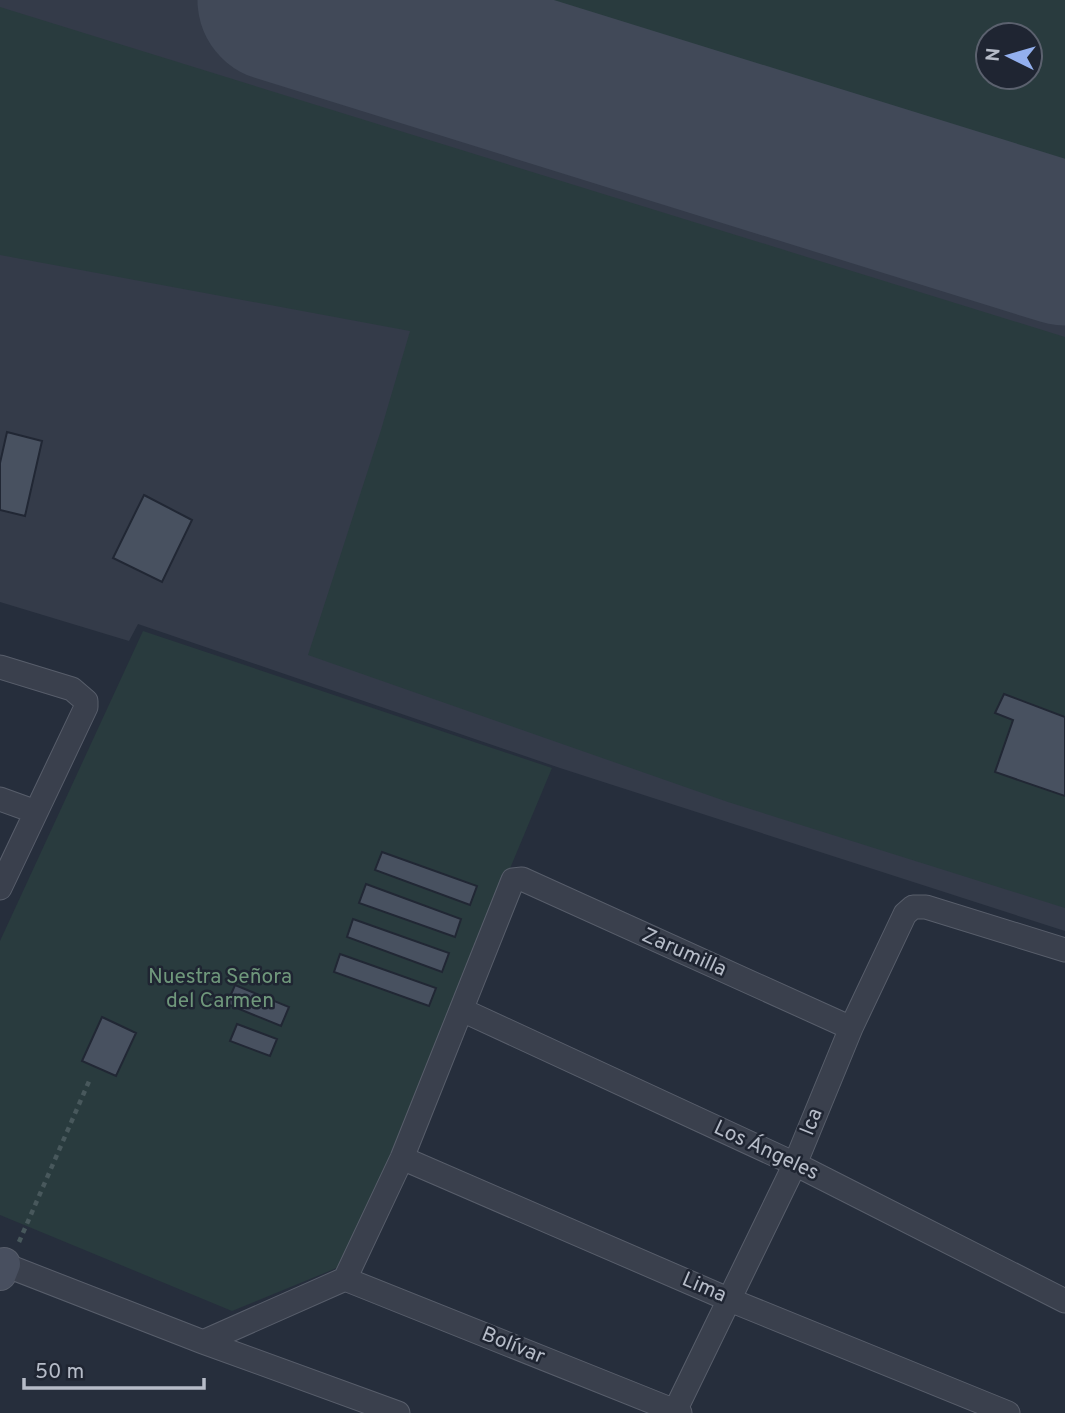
<svg xmlns="http://www.w3.org/2000/svg" width="1065" height="1413" font-family="Overpass,sans-serif">
  <rect width="100%" height="100%" fill="#262e3c"/>
  <path fill="#343b49" fill-rule="evenodd" d="M 0,0 L 1065,0 L 1065,931 L 560,768 L 138,624 L 129,641 L 0,602 ZM 988,35 L 1030,35 L 1030,77 L 988,77 Z"/>
  <path fill="#293b3e" fill-rule="evenodd" d="M 548,0 L 1065,0 L 1065,162 ZM 1030,35 L 1030,77 L 988,77 L 988,35 Z
    M 0,7 L 1065,337 L 1065,908 L 728,802 L 308,655 L 381,430 L 410,331 L 0,255 Z
    M 143,631 L 552,768 L 344,1265 L 232,1311 L 0,1215 L 0,941 Z"/>
  <g fill="none" stroke-linecap="round" stroke-linejoin="round">
    <path stroke="#414958" stroke-width="163" d="M 279,0 L 1065,244"/>
  </g>
  <path fill="#485160" stroke="#212734" stroke-width="2" d="M 7,432 L 42,441 L 25,516 L 0,510 L 0,463 Z
    M 144,495 L 192,520 L 162,582 L 113,558 Z
    M 1004,694 L 1065,717 L 1065,796 L 995,772 L 1013,720 L 995,713 Z
    M 382,852 L 477,886 L 470,905 L 375,870 Z
    M 366,884 L 461,919 L 455,937 L 359,903 Z
    M 353,919 L 449,953 L 442,972 L 347,937 Z
    M 340,954 L 436,988 L 429,1006 L 334,972 Z
    M 235,985 L 289,1007 L 281,1026 L 227,1004 Z
    M 102,1017 L 136,1033 L 116,1076 L 82,1061 Z
    M 237,1024 L 277,1039 L 270,1056 L 230,1041 Z"/>
  <g fill="none" stroke-linecap="round" stroke-linejoin="round">
    <defs>
      <path id="street" d="M 0,667 L 72,689 L 86,701 L 86,707 L 0,888
        M 0,799 L 36,812
        M 462,1010 L 795,1164 L 1065,1301
        M 402,1158 L 730,1300 L 1008,1413
        M 0,1263 L 203,1342 L 398,1413
        M 345,1279 L 680,1413
        M 203,1342 L 345,1279 L 402,1158 L 513,880 L 522,879 L 851,1028
        M 674,1413 L 795,1164 L 851,1028 L 905,914 L 913,907 L 926,907 L 1065,950"/>
      <path id="secondary" d="M 0,1274 L 4,1264"/>
    </defs>
    <use href="#street" stroke="#585e6b" stroke-width="25"/>
    <use href="#secondary" stroke="#585e6b" stroke-width="34"/>
    <path stroke="#48585c" stroke-width="4.5" stroke-dasharray="5 5" stroke-linecap="butt" d="M 19,1242 L 90,1079"/>
    <use href="#street" stroke="#3a404d" stroke-width="23"/>
    <use href="#secondary" stroke="#484f5f" stroke-width="32"/>
  </g>
  <g text-anchor="middle" dominant-baseline="central" stroke-width="5" stroke-linejoin="round" paint-order="stroke">
    <g font-size="21" fill="#b6bcc8" stroke="#1f2532">
      <text transform="translate(684 953) rotate(24)">Zarumilla</text>
      <text transform="translate(812 1122) rotate(-68)">Ica</text>
      <text transform="translate(766 1151) rotate(25)">Los Ángeles</text>
      <text transform="translate(704 1288) rotate(23)">Lima</text>
      <text transform="translate(513 1346) rotate(22)">Bolívar</text>
    </g>
    <g font-size="21" fill="#6f977b" stroke="#1f2532">
      <text x="220" y="977">Nuestra Señora<tspan x="220" dy="24">del Carmen</tspan></text>
    </g>
  </g>
  <g transform="translate(1009 56) rotate(275)"><circle r="33" fill="#1f2532" stroke="#5b616e" stroke-width="2"/>
  <path d="M0-5L12 26L0 18L-12 26Z" fill="#93b0ef"/>
  <text y="-10" font-size="19" font-weight="bold" text-anchor="middle" fill="#b6bcc8">N</text>
  </g>
  <path d="M24 1378v10h180v-10" fill="none" stroke="#b6bcc8" stroke-width="3.5"/>
  <text x="35" y="1378" font-size="21" fill="#b6bcc8" stroke="#1f2532" stroke-width="5" paint-order="stroke">50 m</text>
</svg>
